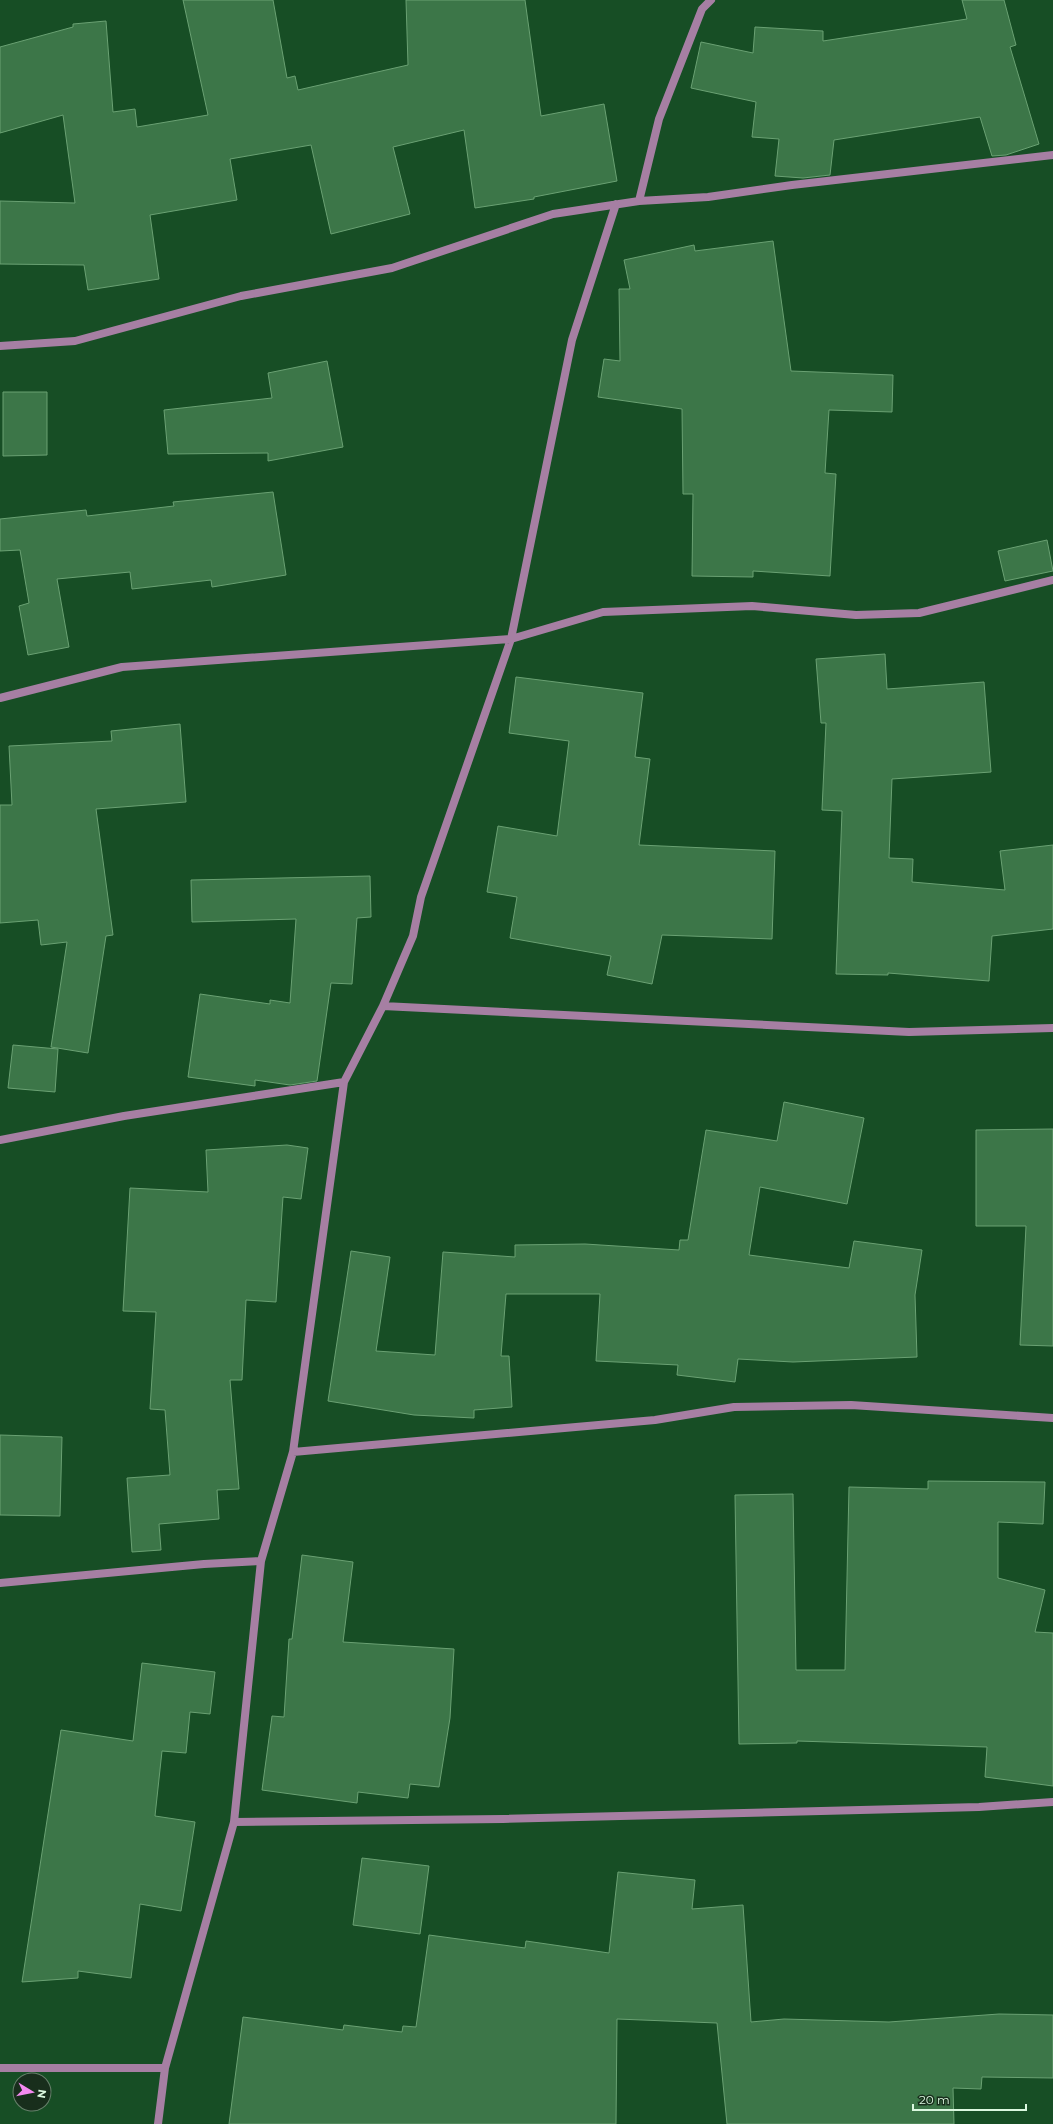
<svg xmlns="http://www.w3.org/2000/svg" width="1053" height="2124" font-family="Montserrat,sans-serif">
  <rect width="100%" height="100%" fill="#174e25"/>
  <path fill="#3c7648" stroke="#6aa173" d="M 183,0 L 273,0 L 287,78 L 295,76 L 298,90 L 408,65 L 406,0 L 525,0 L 541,116 L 604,104 L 617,181 L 534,197 L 534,199 L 475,208 L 464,130 L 393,147 L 410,214 L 331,234 L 311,145 L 230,159 L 237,200 L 150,215 L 159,279 L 88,290 L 84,265 L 0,264 L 0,201 L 75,203 L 63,115 L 0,133 L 0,47 L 73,27 L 73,24 L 106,21 L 113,112 L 135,109 L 137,127 L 208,115 Z
    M 962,0 L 1004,0 L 1016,45 L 1010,47 L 1039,144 L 1006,155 L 992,156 L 980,117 L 834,140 L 830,175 L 803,178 L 775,176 L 779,139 L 752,137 L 756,102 L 691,88 L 701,42 L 753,53 L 755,27 L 823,31 L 823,41 L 967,19 Z
    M 773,241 L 791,371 L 893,375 L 892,412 L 829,410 L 825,473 L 836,474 L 830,576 L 753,571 L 753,577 L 692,576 L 693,494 L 683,494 L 682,409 L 598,397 L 604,359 L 620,361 L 619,289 L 630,289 L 624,260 L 694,245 L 695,251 Z
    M 327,361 L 343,447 L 268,461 L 268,453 L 168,454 L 164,410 L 272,398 L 268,373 Z
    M 3,392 L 47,392 L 47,455 L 3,456 Z
    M 273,492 L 286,575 L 212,587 L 211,580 L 132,589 L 130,572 L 57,579 L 69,647 L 28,655 L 19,606 L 29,603 L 20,550 L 0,551 L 0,519 L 86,510 L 87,516 L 174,506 L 173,502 Z
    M 1047,540 L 1053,571 L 1005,581 L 998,551 Z
    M 885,654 L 887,689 L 984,682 L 991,772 L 892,779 L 889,858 L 913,859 L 912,882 L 1005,890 L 1000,851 L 1053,845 L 1053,929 L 992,936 L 989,981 L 888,973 L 888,975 L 836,974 L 842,811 L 822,810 L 826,723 L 821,723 L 816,659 Z
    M 516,677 L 643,693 L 635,757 L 650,759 L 639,845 L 775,851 L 772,939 L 662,935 L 652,984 L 607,975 L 611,956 L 510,938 L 517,897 L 487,892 L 498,826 L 557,836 L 569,741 L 509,733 Z
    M 180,724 L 186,802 L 96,809 L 113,935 L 106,936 L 88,1053 L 51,1047 L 67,942 L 41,945 L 38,920 L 0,923 L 0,805 L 12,805 L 9,746 L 112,741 L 111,731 Z
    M 370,876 L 371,917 L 357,918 L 352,984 L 331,983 L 317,1081 L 290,1085 L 255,1080 L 255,1086 L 188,1077 L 200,994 L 270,1004 L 270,1000 L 290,1003 L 296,919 L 192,922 L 191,880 Z
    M 13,1045 L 58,1049 L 55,1092 L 8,1088 Z
    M 784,1102 L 864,1118 L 847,1204 L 760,1187 L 749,1255 L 849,1268 L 854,1241 L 922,1250 L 915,1295 L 917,1357 L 793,1362 L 738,1359 L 735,1382 L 677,1375 L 678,1365 L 596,1361 L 600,1294 L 506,1294 L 501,1356 L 509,1356 L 512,1407 L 474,1410 L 474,1418 L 414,1415 L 328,1401 L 351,1251 L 390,1257 L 376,1351 L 435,1355 L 443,1252 L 515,1257 L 515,1245 L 585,1244 L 679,1250 L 680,1240 L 688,1240 L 706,1130 L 777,1141 Z
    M 1053,1129 L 1053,1346 L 1020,1345 L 1026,1226 L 976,1226 L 976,1130 Z
    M 287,1145 L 308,1148 L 301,1199 L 283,1197 L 276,1302 L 246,1300 L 242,1380 L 230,1380 L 239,1489 L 217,1490 L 219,1519 L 159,1524 L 161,1550 L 132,1552 L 127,1478 L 170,1475 L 165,1410 L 150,1409 L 156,1312 L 123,1311 L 130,1188 L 208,1192 L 206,1150 Z
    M 0,1435 L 62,1437 L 60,1516 L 0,1515 Z
    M 928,1481 L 1045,1482 L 1043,1524 L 998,1522 L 998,1578 L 1045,1590 L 1035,1632 L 1053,1633 L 1053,1786 L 985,1777 L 987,1747 L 797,1741 L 797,1743 L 739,1744 L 735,1495 L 793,1494 L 796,1670 L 845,1670 L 849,1487 L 928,1489 Z
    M 302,1555 L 353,1562 L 343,1642 L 454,1649 L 450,1718 L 439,1787 L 410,1784 L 408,1798 L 358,1792 L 357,1803 L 262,1790 L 272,1716 L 284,1717 L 289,1639 L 292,1639 Z
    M 142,1663 L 215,1672 L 210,1714 L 190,1712 L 186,1753 L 162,1751 L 155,1816 L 195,1822 L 181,1911 L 140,1904 L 131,1978 L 78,1971 L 78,1978 L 22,1982 L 61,1730 L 133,1741 Z
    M 362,1858 L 429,1866 L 420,1934 L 353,1925 Z
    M 618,1872 L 695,1880 L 692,1909 L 743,1905 L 751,2022 L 784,2019 L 889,2022 L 999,2014 L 1053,2015 L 1053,2078 L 982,2077 L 981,2089 L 953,2088 L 954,2124 L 727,2124 L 717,2023 L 617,2019 L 616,2124 L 229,2124 L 243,2017 L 343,2030 L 344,2025 L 402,2032 L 403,2026 L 416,2027 L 429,1935 L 525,1948 L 526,1941 L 609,1953 Z"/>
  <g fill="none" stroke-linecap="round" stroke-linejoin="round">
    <path stroke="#a67fa3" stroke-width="8" d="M 639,201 L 659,119 L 702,9 L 711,0
      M 0,346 L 75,341 L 241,296 L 392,268 L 553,214 L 639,201 L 708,197 L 792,185 L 1053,155
      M 0,698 L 122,667 L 511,639 L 603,612 L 752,606 L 856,615 L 919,613 L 1053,580
      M 383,1006 L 413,936 L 421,897 L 511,639 L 572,340 L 616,204
      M 0,1140 L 124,1116 L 344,1082 L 383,1006 L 909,1032 L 1053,1028
      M 293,1452 L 344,1082
      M 0,1583 L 204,1564 L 261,1561 L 293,1452 L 655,1420 L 734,1407 L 851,1405 L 1053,1418
      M 234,1822 L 503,1819 L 979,1807 L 1053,1802
      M 0,2068 L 165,2068
      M 158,2124 L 165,2068 L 234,1822 L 261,1561"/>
  </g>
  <g transform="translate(32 2092) rotate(100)"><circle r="19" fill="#182e1c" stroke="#667f6a"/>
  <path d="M0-3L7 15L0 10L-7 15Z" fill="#f489f0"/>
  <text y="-6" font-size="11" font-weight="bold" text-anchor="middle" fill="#dbf8df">N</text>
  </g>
  <path d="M913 2104v6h113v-6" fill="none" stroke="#dbf8df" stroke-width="2"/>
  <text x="919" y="2104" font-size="12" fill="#dbf8df" stroke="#182e1c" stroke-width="3" paint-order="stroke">20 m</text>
</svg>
